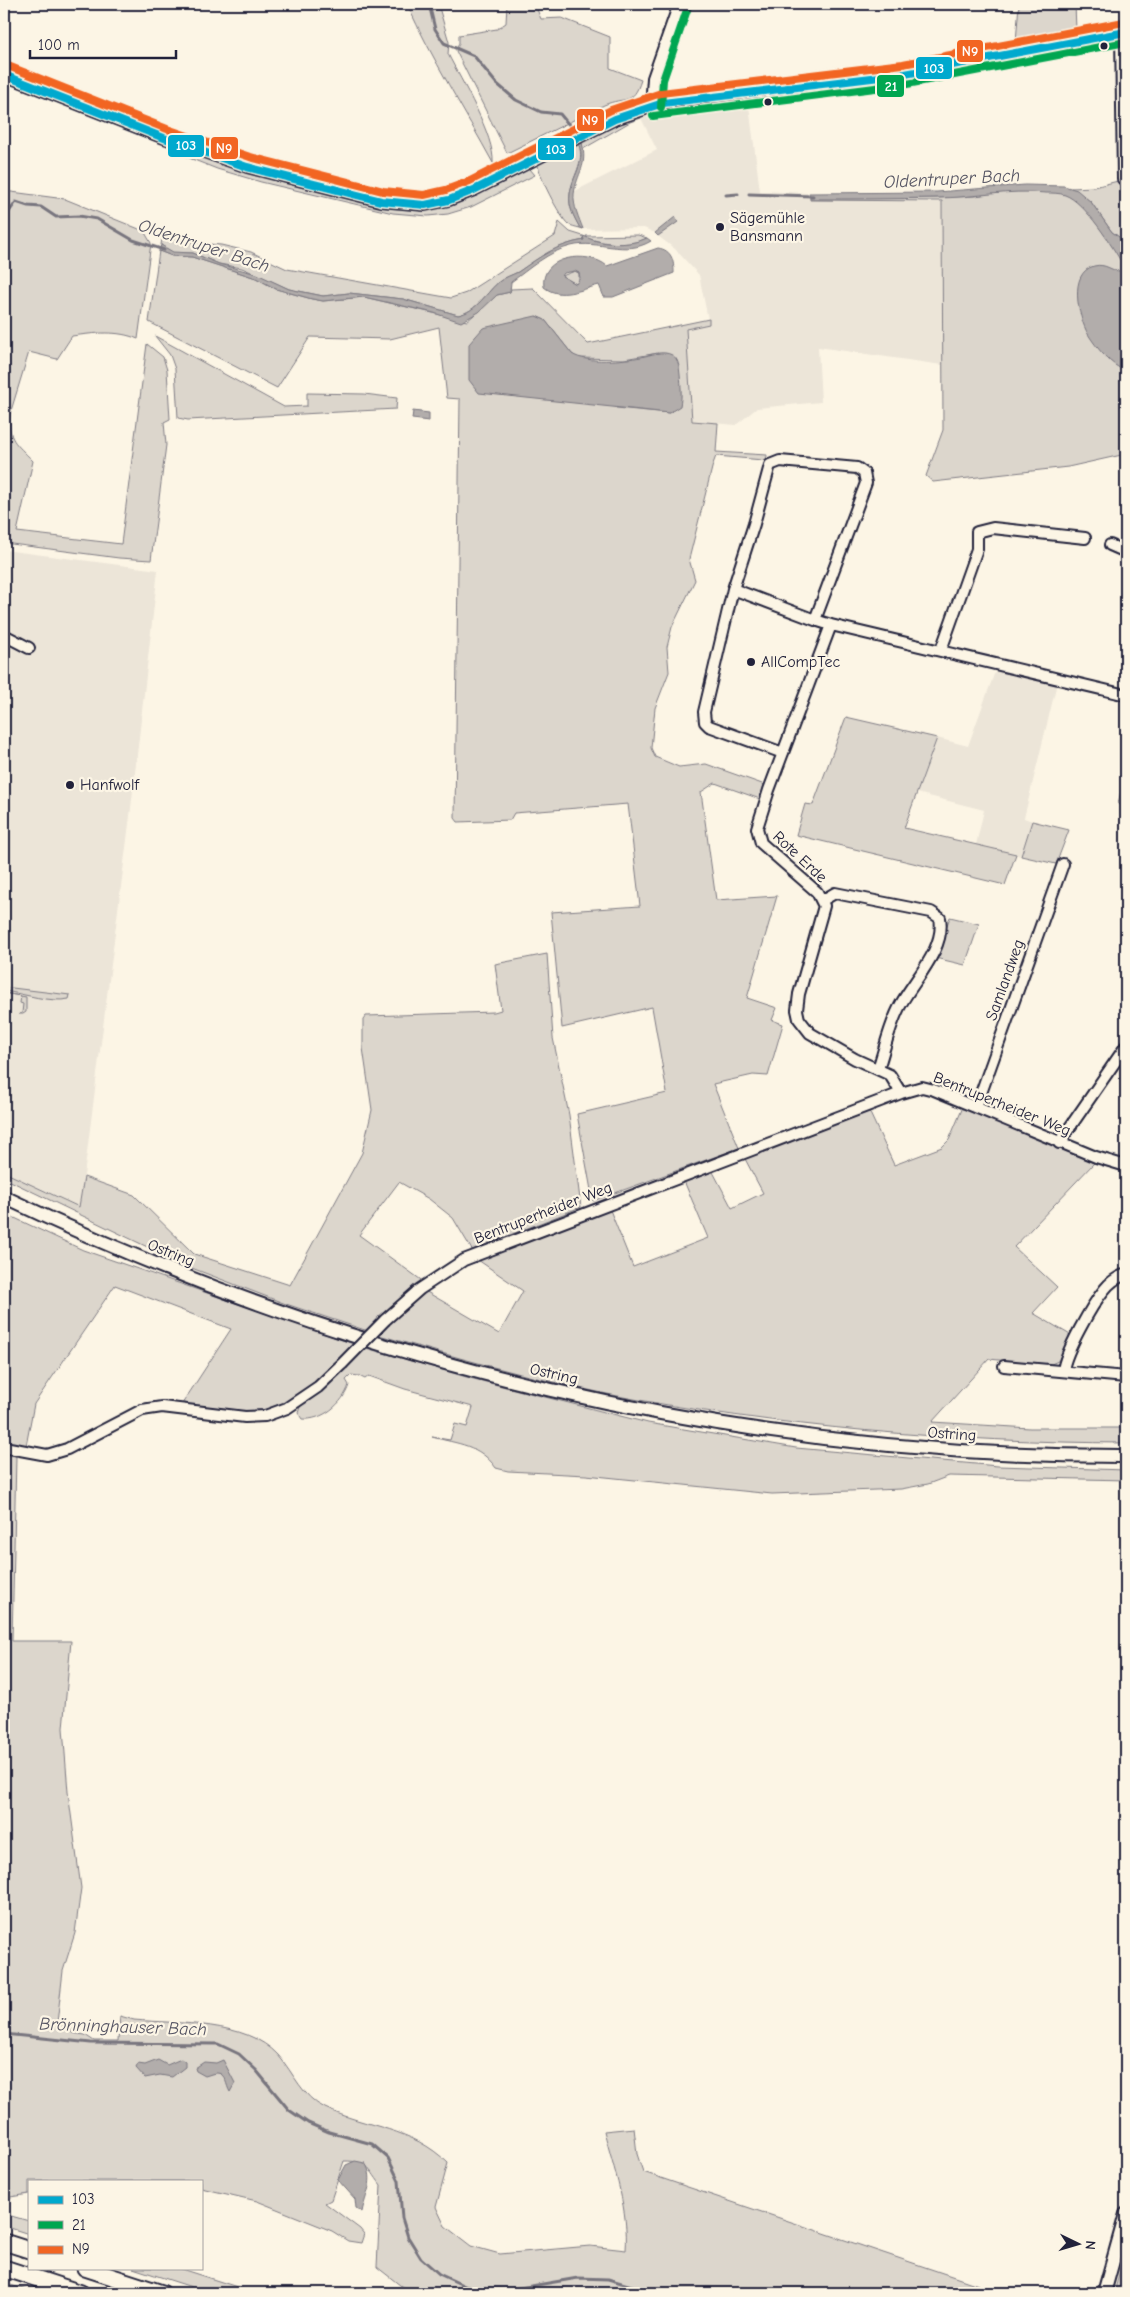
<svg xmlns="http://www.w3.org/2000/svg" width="1130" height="2297" font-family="'Comic Neue',sans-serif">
  <rect width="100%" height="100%" fill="#fcf5e5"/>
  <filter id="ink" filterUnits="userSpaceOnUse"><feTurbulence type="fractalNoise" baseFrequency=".02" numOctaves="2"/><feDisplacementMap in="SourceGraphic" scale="10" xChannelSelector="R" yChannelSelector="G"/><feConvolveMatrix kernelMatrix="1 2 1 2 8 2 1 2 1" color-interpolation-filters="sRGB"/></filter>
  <g filter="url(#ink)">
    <path fill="#ece5d8" d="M 726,103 L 740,108 L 749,106 L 760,191 L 809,193 L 810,200 L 942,200 L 942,365 L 818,347 L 821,402 L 757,408 L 736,425 L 692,421 L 686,329 L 709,324 L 699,275 L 675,249 L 658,236 L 678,222 L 675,218 L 655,233 L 644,228 L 583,229 L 576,210 L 574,195 L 575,191 L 657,150 L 641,118 L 690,107 Z
      M 4,550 L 158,570 L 131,808 L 80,1207 L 4,1172 Z
      M 996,669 L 1057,683 L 1024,818 L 1032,821 L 1021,856 L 976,845 L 984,810 L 917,793 L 937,738 L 968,746 Z"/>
    <path fill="#dcd6cc" stroke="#7f7c84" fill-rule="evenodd" d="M 407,4 L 438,4 L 449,42 L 448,54 C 461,80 495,136 493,163 C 464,110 432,59 407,4 Z
      M 507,4 L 537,4 L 536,7 L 541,19 L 562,18 L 610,37 L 610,68 L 641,80 C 633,106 625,96 604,105 L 507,153 L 456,51 L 459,43 L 459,35 L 497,29 L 506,23 Z
      M 1019,4 L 1075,4 L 1076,30 L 1016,42 Z
      M 620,103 L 631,103 L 632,105 L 579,132 L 574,125 Z
      M 637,117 L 641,118 L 630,122 L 583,149 L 582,143 L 579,145 C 585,163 572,176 570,194 C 568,207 574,217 580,228 C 576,227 571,226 568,224 C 560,217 536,172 538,162 L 613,125 Z
      M 174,127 L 243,154 L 404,193 C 436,196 465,183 492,168 L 494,174 L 473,186 L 448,195 L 424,199 L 403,199 L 383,196 L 270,168 L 224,155 L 170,134 Z
      M 566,129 L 570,136 L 508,168 L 502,163 Z
      M 176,149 L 181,149 C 230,166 280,181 331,193 C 371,203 410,215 451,205 C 477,198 502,181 526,169 L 530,169 L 535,175 L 471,207 L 448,214 L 428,216 L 393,213 L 261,182 L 217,169 L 174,152 Z
      M 1126,179 L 1126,242 L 1112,232 L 1091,202 L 1071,188 L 1094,187 Z
      M 4,191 L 65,199 L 144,231 L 151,243 L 138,339 C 117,330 95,333 72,336 L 57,359 L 29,352 L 10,414 C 8,441 15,442 33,461 L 17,532 L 121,544 L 147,344 L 163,357 L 167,370 L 170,419 L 164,422 L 166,445 L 151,560 L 119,558 L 4,543 Z
      M 1001,191 C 1015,191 1055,190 1067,195 C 1085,204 1101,230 1113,247 L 1126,248 L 1126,454 L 1068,467 L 933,482 L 926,476 L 943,430 L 942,201 L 810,200 L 810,199 L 936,198 L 976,196 Z
      M 559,222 L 570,232 L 583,236 L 584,240 C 556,245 541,256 518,272 C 512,275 506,277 500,281 C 487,291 477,312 458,315 L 403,299 L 349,293 L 323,296 L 289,289 L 242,268 L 219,264 L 193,253 L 173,253 L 161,245 L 163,233 L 195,243 L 221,245 L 251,252 L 287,269 L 451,298 L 466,293 L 555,236 Z
      M 638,235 L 647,238 C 628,247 606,244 587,238 L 586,236 Z
      M 159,251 L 172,256 L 192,257 L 256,278 L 276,289 L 312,299 L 323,301 L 364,297 L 467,321 L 497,295 L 510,292 L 511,289 L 533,288 L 588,344 L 709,319 L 709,324 L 686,329 L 692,421 L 718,423 L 716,452 L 767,455 L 766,463 L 763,460 L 716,456 L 713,464 L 689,559 L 695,580 L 672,627 L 667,647 L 669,672 L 655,708 L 651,748 L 655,757 L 679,767 L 706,764 L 765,785 L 760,799 L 715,783 L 701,792 L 716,900 L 777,896 L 747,998 L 777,1008 L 772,1020 L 783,1024 L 768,1076 L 753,1075 L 713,1084 L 739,1148 L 593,1201 L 577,1114 L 667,1093 L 652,1007 L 562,1028 L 551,912 L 640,906 L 628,804 L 514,813 L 510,820 L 458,822 L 455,818 L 460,399 L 447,398 L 439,327 L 390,339 L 310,337 L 277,388 L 149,322 ZM 536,316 L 545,320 L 572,354 L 578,358 L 624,359 L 658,353 L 669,413 L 616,408 Z
      M 575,271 L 579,273 L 579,283 L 576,284 L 562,276 Z
      M 155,336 L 284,407 L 307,406 L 307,393 L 364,394 L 397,398 L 396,409 L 188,420 L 178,418 L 175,369 L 170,355 Z
      M 846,717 L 937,738 L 904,828 L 1016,854 L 1005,885 L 796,835 L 805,804 L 813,805 Z
      M 1126,769 L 1126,806 L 1118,804 Z
      M 1032,821 L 1069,830 L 1056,864 L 1021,856 Z
      M 950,917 L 979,924 L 965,965 L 935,958 Z
      M 547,954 L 553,1038 L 569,1115 L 581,1207 L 472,1250 L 453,1218 L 429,1199 L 399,1182 L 359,1235 L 424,1282 L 368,1331 L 286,1304 L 189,1267 L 4,1178 L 4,1172 L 79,1207 L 84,1177 L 134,1195 L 194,1254 L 290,1285 L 362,1153 L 372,1110 L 363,1048 L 363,1020 L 366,1016 L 494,1012 L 501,1010 L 495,964 Z
      M 4,987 L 70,995 L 69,999 C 51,1003 25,994 4,991 Z
      M 4,993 L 26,997 L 26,1012 L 23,1014 L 19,1014 L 22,1013 L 23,1004 L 20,1003 L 21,996 Z
      M 963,1107 L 1094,1163 L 1014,1247 L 1057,1287 L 1033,1313 L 1072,1336 L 1058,1361 L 1049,1365 L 989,1359 L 932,1422 L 1030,1428 L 1126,1428 L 1126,1443 C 952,1442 778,1427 607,1394 C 530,1378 454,1357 379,1335 L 397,1313 L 425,1291 L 499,1334 L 523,1291 L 478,1260 L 610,1210 L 633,1267 L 708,1238 L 684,1181 L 712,1170 L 732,1208 L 763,1193 L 744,1157 L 869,1111 L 894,1165 L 942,1147 L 949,1140 Z
      M 4,1213 L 83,1250 L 354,1344 C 324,1376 292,1415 243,1413 C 223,1412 202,1407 182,1404 L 231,1329 L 115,1285 L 34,1404 L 26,1446 L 4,1441 Z
      M 366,1348 L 470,1378 L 648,1423 L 796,1448 L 998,1466 L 1126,1470 L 1126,1480 L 949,1476 L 928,1484 L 901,1489 L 772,1494 L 586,1475 L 508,1471 L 496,1468 C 479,1444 458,1444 432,1437 L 450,1440 L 455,1424 L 467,1427 L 473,1407 L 405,1389 L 369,1376 L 365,1379 L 359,1376 L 351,1375 L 346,1380 L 349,1385 C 343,1404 322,1421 302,1419 L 298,1413 L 301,1404 L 327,1385 Z
      M 4,1453 L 16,1456 L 12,1641 L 71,1641 L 63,1728 L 68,1792 L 81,1888 L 75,1933 L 63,1971 L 57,2023 L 72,2028 L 72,2033 L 85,2035 L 94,2041 L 118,2041 L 120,2016 L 134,2020 C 178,2024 246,2020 278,2055 C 294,2073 302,2097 325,2108 C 367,2128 412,2127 448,2163 L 436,2207 L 445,2226 L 471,2246 L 500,2254 L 590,2246 L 626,2250 C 629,2211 614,2169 604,2131 L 634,2128 L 637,2154 L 643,2172 L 1002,2293 L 410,2293 L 377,2267 L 381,2185 C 367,2166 368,2161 344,2161 L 331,2200 L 325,2203 L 360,2229 L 364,2234 L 361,2243 L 348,2241 L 332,2231 L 257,2201 L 201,2188 L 201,2181 L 29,2181 L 29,2194 L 4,2198 Z
      M 4,2214 L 29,2221 L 29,2234 L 4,2226 Z
      M 1126,2249 L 1126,2293 L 1114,2293 Z
      M 133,2268 L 178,2268 L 256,2293 L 210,2293 Z
      M 4,2283 L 36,2293 L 4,2293 Z"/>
    <path fill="#b2adab" stroke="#78757e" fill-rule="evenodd" d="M 582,143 C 588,167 577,172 574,194 C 573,206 579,218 583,229 L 580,228 C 574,217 568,207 570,194 C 572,176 586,163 579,145 Z
      M 1025,185 L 1064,186 L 1077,190 L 1091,202 L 1112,232 L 1126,242 L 1126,371 C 1111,366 1096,347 1088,334 C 1078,316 1068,273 1094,266 C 1106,263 1111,271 1120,271 L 1123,265 C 1113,247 1085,202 1065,195 C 1060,193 1052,193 1046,193 C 1007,189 975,198 936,198 C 894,199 852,199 810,199 L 809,193 L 937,192 Z
      M 675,217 L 678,222 L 658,236 L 655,233 Z
      M 583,236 C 587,237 591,240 597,241 C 612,245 632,245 647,238 L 651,241 C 625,257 598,239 571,246 C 549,251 529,269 511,282 L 510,292 L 497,295 L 479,312 L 461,322 L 434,313 L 364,297 L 323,301 L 312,299 L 276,289 L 256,278 L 192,257 L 172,256 L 159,251 L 161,245 L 173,252 L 193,253 L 219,264 L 257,274 L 289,289 L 323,296 L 349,293 L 403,299 L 458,315 C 477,312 487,291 500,281 C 505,277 512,275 518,272 C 541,256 556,245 584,240 Z
      M 658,248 C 672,250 674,261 674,273 L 613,297 L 604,297 L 599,285 C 580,290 560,300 544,287 C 539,255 589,250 607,266 ZM 575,271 L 579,273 L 580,278 L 576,284 L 562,276 L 564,273 Z
      M 536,316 L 545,320 L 572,354 C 587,364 624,360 641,357 C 650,355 663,350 672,355 C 679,359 679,367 680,375 C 681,385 682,396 680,406 L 669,413 L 479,393 L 469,380 L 469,344 L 483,328 Z
      M 413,411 L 429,413 L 429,421 L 412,419 Z
      M 181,2059 L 185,2062 L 185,2067 L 172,2077 L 160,2075 L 145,2078 L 136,2068 L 138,2064 L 145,2065 L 158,2060 L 167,2065 Z
      M 223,2060 L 235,2083 L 230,2092 C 226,2086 226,2073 217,2073 C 213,2073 209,2075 205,2076 L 196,2071 L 195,2068 L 204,2062 L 216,2063 Z
      M 355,2161 L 365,2163 C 376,2179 365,2196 362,2212 L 356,2208 L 355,2199 L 338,2180 L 346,2165 Z"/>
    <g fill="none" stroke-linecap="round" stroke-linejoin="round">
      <path stroke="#78757e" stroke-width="3" d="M 429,4 L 435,29 L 444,43 L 474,56 L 496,83 L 516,100 L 541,112 L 560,114 L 574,131
        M 749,194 L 813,196
        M 726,195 L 738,194
        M 4,214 L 9,212 L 16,202 L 28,206 L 41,207 L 56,217 L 79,216 L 97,219 L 133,240 L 164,250
        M 4,2034 L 91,2043 L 218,2044 L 239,2054 L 256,2070 L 289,2110 L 308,2123 L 329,2132 L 372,2144 L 388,2158 L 399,2181 L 402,2218 L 408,2237 L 421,2258 L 439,2274 L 467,2287 L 508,2290 L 578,2278 L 608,2279 L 655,2293"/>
      <defs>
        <path id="minor" d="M 1121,33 L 1123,179
          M 4,75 L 164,138 L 247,167 L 381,201 L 425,205 L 449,200 L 474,190 L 615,119 L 663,103 L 905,74 L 1126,32
          M 651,106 L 653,78 L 679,4
          M 1110,545 L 1126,552
          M 733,589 L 815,620
          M 831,625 L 1126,695
          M 4,635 L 29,648
          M 941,650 L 977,549 L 977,532 L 993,528 L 1085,538
          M 783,753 L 709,726 L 705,722 L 704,712 L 733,589 L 754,524 L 770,465 L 780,461 L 857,468 L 864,473 L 866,483 L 815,620 L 831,625 L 769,790 L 757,828 L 761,843 L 817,892 L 824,906 L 799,994 L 797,1010 L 799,1019 L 810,1033 L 855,1059 L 890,1075 L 901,1093
          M 823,900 L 835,893 L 931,912 L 940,918 C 946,948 914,980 901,1004 C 890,1023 885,1048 878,1069
          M 976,1107 L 1063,864
          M 1059,1143 L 1126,1046
          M 385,1320 L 420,1289 L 464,1260 L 901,1093 L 922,1087 L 934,1090 L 1096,1157 L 1126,1166
          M 1004,1366 L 1126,1377
          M 1063,1371 C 1065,1352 1092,1305 1104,1290 C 1110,1282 1118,1277 1126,1274
          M 4,1447 L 47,1455 L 67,1449 L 142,1410 L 162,1407 L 245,1417 L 265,1416 L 287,1408 L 318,1387 L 342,1364"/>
        <path id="major" d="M 4,1197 C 354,1365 738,1457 1126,1456
          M 1104,2293 L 1126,2214"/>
        <path id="highway" d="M 4,2242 L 29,2250
          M 4,2268 L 81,2293
          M 85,2268 L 162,2293"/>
      </defs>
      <use href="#minor" stroke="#22223b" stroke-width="14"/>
      <use href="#major" stroke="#22223b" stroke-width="16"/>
      <use href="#highway" stroke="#22223b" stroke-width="19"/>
      <use href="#minor" stroke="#fcf5e5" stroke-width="10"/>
      <use href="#major" stroke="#fcf5e5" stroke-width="12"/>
      <use href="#highway" stroke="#fcf5e5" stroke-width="15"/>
      <defs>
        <path id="minor-bridge" d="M 342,1364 L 385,1320"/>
      </defs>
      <use href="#minor-bridge" stroke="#22223b" stroke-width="14" stroke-linecap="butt"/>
      <use href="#minor-bridge" stroke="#fcf5e5" stroke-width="10"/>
      <defs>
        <path id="bus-1" d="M 4,75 L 164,138 L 247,167 L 381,201 L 425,205 L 449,200 L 474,190 L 615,119 L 663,103 L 905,74 L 1126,32"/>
        <path id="bus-2" d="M 661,107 L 663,80 L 688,7
          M 653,116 L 907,84 L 1126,42"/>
        <path id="bus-3" d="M 8,66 L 167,129 L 250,157 L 383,191 L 424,195 L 446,190 L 470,181 L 611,110 L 661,93 L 903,64 L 1124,22"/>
      </defs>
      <use href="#bus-1" stroke="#fcf5e5" stroke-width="11"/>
      <use href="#bus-2" stroke="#fcf5e5" stroke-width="11"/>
      <use href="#bus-3" stroke="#fcf5e5" stroke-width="11"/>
      <use href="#bus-1" stroke="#00a9ce" stroke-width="8"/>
      <use href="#bus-2" stroke="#00a651" stroke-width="8"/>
      <use href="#bus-3" stroke="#f26522" stroke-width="8"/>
    </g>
  </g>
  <g fill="#22223b" stroke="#fcf5e5" stroke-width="2">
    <circle cx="1104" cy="46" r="4.5"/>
    <circle cx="768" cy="102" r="4.5"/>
    <circle cx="720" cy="227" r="5"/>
    <circle cx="751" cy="662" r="5"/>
    <circle cx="70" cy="785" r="5"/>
  </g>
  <g text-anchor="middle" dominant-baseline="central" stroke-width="4.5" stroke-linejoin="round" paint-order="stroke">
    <g font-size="16" fill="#22223b" stroke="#fcf5e5" text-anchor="start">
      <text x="730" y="218">Sägemühle<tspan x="730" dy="18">Bansmann</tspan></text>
      <text x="761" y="662">AllCompTec</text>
      <text x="80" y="785">Hanfwolf</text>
    </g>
    <g font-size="16" fill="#22223b" stroke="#fcf5e5">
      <text transform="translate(800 857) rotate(43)">Rote Erde</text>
      <text transform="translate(1005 980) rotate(-70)">Samlandweg</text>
      <text transform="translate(1002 1104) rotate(22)">Bentruperheider Weg</text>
      <text transform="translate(543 1213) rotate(-21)">Bentruperheider Weg</text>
      <text transform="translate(171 1253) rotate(22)">Ostring</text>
      <text transform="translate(554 1374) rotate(13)">Ostring</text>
      <text transform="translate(952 1434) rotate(4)">Ostring</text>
    </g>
    <g font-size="18" font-style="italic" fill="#545362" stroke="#fcf5e5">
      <text transform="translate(952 179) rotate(-3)">Oldentruper Bach</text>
      <text transform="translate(204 246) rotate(18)">Oldentruper Bach</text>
      <text transform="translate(123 2027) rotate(2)">Brönninghauser Bach</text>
    </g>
  </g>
  <g stroke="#fcf5e5" stroke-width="2">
    <rect x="956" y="39" width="28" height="24" rx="5" fill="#f26522"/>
    <rect x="915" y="56" width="38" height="24" rx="5" fill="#00a9ce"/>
    <rect x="876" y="74" width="29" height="24" rx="5" fill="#00a651"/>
    <rect x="576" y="108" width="29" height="24" rx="5" fill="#f26522"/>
    <rect x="167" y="134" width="38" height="24" rx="5" fill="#00a9ce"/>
    <rect x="210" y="136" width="29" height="24" rx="5" fill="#f26522"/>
    <rect x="537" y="137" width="38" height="24" rx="5" fill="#00a9ce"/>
  </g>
  <g font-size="14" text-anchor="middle" font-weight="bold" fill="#fff">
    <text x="970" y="56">N9</text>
    <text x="934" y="73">103</text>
    <text x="891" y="91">21</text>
    <text x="590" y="125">N9</text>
    <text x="186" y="150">103</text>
    <text x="224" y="153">N9</text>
    <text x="556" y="154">103</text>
  </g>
  <rect width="1130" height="2297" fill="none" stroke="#fcf5e5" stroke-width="20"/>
  <rect x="10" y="10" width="1110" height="2277" fill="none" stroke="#22223b" stroke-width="2" filter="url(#ink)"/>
  <rect x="28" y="2180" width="175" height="90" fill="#fcf5e5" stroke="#a5a1a1"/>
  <rect x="38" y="2196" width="25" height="8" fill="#00a9ce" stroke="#a5a1a1"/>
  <text x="72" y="2204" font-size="15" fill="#22223b">103</text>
  <rect x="38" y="2221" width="25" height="8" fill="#00a651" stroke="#a5a1a1"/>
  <text x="72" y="2230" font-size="15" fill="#22223b">21</text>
  <rect x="38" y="2246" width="25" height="8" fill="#f26522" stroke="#a5a1a1"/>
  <text x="72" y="2254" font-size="15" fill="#22223b">N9</text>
  <g transform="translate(1078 2244) rotate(95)" stroke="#fcf5e5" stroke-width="4" paint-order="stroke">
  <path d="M0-4L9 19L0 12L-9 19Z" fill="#22223b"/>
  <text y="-8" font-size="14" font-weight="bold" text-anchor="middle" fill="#22223b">N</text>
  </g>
  <path d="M30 50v8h146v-8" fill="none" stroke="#22223b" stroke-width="2.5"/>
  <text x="38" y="50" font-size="15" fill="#22223b" stroke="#fcf5e5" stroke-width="4" paint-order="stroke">100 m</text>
</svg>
